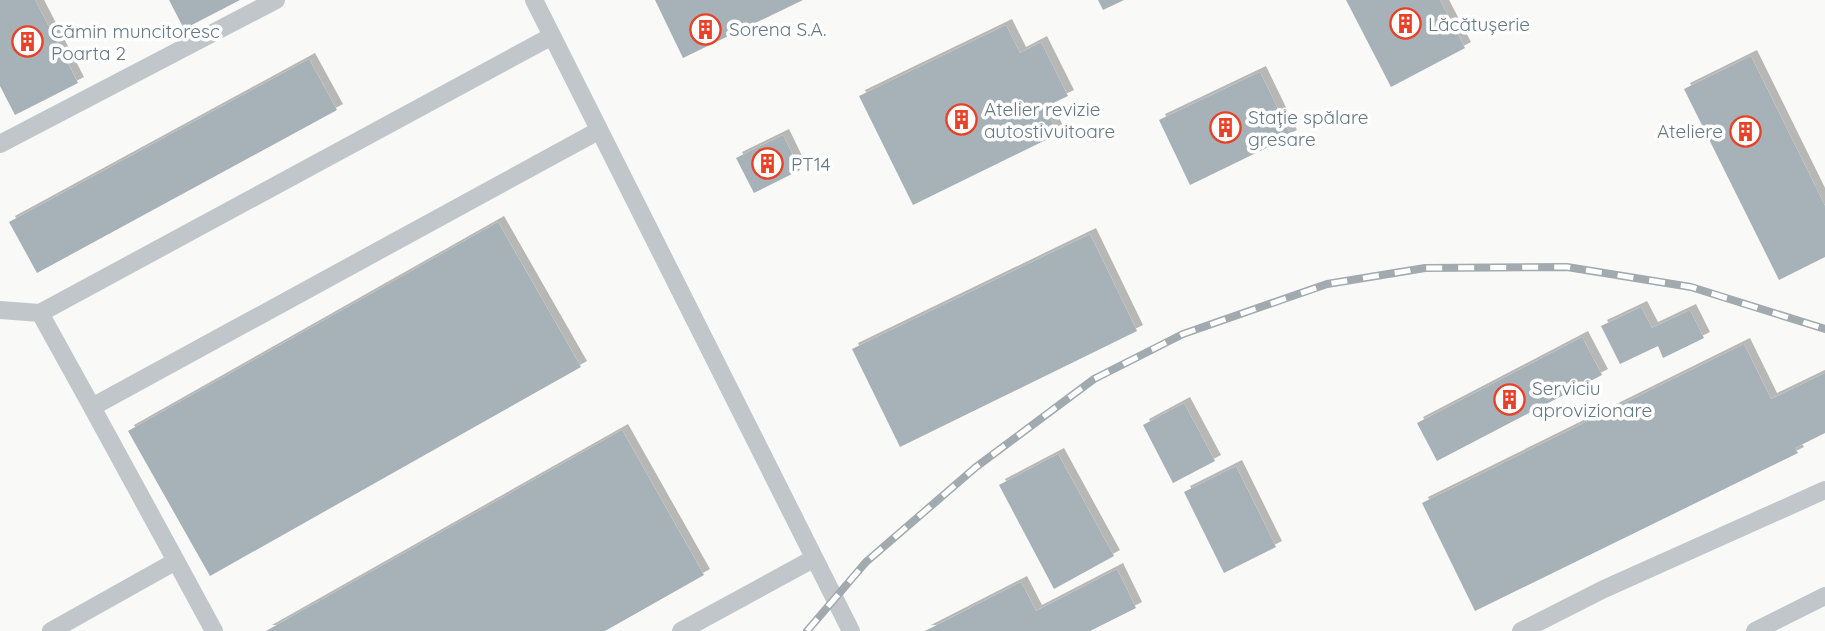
<svg xmlns="http://www.w3.org/2000/svg" width="1825" height="631" font-family="Quicksand,sans-serif">
  <defs>
    <filter id="shadow"><feDropShadow dx="6" dy="-6" stdDeviation="0" flood-color="#0004"/></filter>
  </defs>
  <rect width="100%" height="100%" fill="#f9f9f7"/>
  <path fill="#a6b2b7" filter="url(#shadow)" d="M 0,0 L 35,0 L 78,83 L 15,115 L 0,86 Z
    M 169,0 L 240,0 L 184,29 Z
    M 655,0 L 803,0 L 683,58 Z
    M 1098,0 L 1124,0 L 1103,10 Z
    M 1346,0 L 1440,0 L 1465,48 L 1391,87 Z
    M 1006,25 L 1020,53 L 1041,42 L 1068,96 L 1045,107 L 1058,134 L 913,205 L 859,96 Z
    M 1751,56 L 1825,206 L 1825,257 L 1779,280 L 1684,89 Z
    M 309,59 L 337,110 L 37,273 L 9,222 Z
    M 1260,72 L 1291,136 L 1190,185 L 1159,120 Z
    M 783,135 L 800,170 L 754,193 L 736,158 Z
    M 498,222 L 581,367 L 210,576 L 128,431 Z
    M 1090,234 L 1137,331 L 900,447 L 852,349 Z
    M 1641,307 L 1652,328 L 1690,310 L 1704,338 L 1663,358 L 1658,346 L 1620,364 L 1601,326 Z
    M 1582,337 L 1602,375 L 1437,461 L 1417,423 Z
    M 1744,344 L 1771,399 L 1825,373 L 1825,433 L 1795,448 L 1798,453 L 1475,611 L 1422,503 Z
    M 1184,403 L 1215,461 L 1173,483 L 1143,425 Z
    M 622,430 L 704,575 L 605,631 L 266,631 Z
    M 1058,454 L 1114,556 L 1054,589 L 999,485 Z
    M 1236,466 L 1276,547 L 1224,573 L 1184,492 Z
    M 1117,569 L 1136,608 L 1090,631 L 925,631 L 1021,582 L 1036,611 Z"/>
  <g fill="none" stroke-linecap="round" stroke-linejoin="round">
    <path stroke="#c0c6c9" stroke-width="18" d="M 534,0 L 851,631
      M 0,144 L 276,0
      M 0,310 L 40,313
      M 92,407 L 40,313 L 552,36
      M 176,561 L 214,631
      M 51,631 L 176,561 L 92,407 L 598,131
      M 681,631 L 813,559
      M 1521,631 L 1604,589 L 1825,490
      M 1755,631 L 1825,596"/>
    <defs>
      <path id="rail" d="M 807,631 L 866,562 L 976,467 L 1094,379 L 1183,334 L 1327,284 L 1425,268 L 1567,267 L 1691,287 L 1825,329"/>
    </defs>
    <use href="#rail" stroke="#a1aaaf" stroke-width="8"/>
    <use href="#rail" stroke="#fff" stroke-width="5" stroke-dasharray="16" stroke-linecap="butt"/>
  </g>
  <defs>
    <symbol id="building-ring" viewBox="-11 -11 22 22"><circle r="9.5" fill="#fff" stroke="#e94127" stroke-width="1.5"/><path d="M-4-6H4V6H1V3H-1V6H-4ZM-2.5-4.3h1.7v1.8h-1.7ZM.8-4.3h1.7v1.8H.8ZM-2.5-1h1.7V.8h-1.7ZM.8-1h1.7V.8H.8Z" fill="#e94127"/></symbol>
  </defs>
  <g fill-rule="evenodd">
    <use href="#building-ring" x="1388" y="6" width="35" height="35"/>
    <use href="#building-ring" x="688" y="12" width="35" height="35"/>
    <use href="#building-ring" x="10" y="24" width="35" height="35"/>
    <use href="#building-ring" x="944" y="102" width="35" height="35"/>
    <use href="#building-ring" x="1208" y="110" width="35" height="35"/>
    <use href="#building-ring" x="1728" y="114" width="35" height="35"/>
    <use href="#building-ring" x="750" y="146" width="35" height="35"/>
    <use href="#building-ring" x="1492" y="382" width="35" height="35"/>
  </g>
  <g text-anchor="middle" dominant-baseline="central" stroke-width="7" stroke-linejoin="round" paint-order="stroke">
    <g font-size="19" fill="#637883" stroke="#fff" text-anchor="start">
      <text x="1428" y="24">Lăcătușerie</text>
      <text x="729" y="29">Sorena S.A.</text>
      <text x="51" y="31">Cămin muncitoresc<tspan x="51" dy="22">Poarta 2</tspan></text>
      <text x="984" y="109">Atelier revizie<tspan x="984" dy="22">autostivuitoare</tspan></text>
      <text x="1248" y="117">Stație spălare<tspan x="1248" dy="22">gresare</tspan></text>
      <text x="1723" y="131" text-anchor="end">Ateliere</text>
      <text x="791" y="164">PT14</text>
      <text x="1532" y="388">Serviciu<tspan x="1532" dy="22">aprovizionare</tspan></text>
    </g>
  </g>
</svg>
